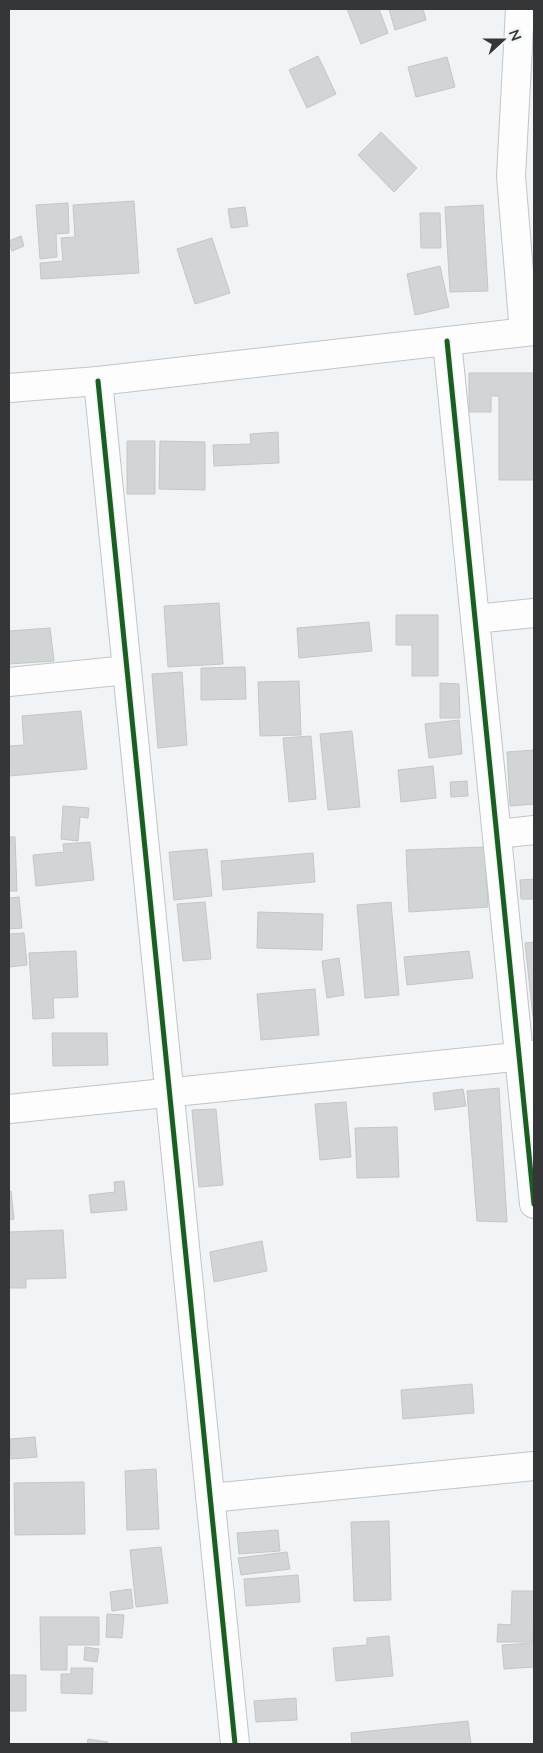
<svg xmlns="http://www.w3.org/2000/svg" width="543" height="1753" font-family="Lato,sans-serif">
  <rect width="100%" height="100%" fill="#f1f4f6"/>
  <path fill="#d2d5d6" stroke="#c4c7c8" d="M 347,9 L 379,9 L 388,33 L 361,44 Z
    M 389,9 L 423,9 L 426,20 L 395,30 Z
    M 318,56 L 336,94 L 307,108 L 289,70 Z
    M 447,57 L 455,87 L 416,97 L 408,67 Z
    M 381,132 L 417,168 L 394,192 L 358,155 Z
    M 134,201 L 139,273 L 41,279 L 40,263 L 63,261 L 61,238 L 75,237 L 73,205 Z
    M 68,203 L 69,233 L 56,234 L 57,257 L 40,259 L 36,205 Z
    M 483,205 L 488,291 L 450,292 L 445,207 Z
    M 245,207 L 248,226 L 231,228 L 228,209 Z
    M 420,213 L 440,213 L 441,248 L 421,248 Z
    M 21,236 L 24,246 L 12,251 L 9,241 Z
    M 212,238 L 230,293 L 195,304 L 177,249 Z
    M 440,266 L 449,307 L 415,315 L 407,274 Z
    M 469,373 L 534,373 L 534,480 L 499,480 L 499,396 L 491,396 L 491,412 L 469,412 Z
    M 278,432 L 279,463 L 214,466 L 213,445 L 251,444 L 250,434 Z
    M 127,441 L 155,441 L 155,494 L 127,494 Z
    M 160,441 L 205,442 L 205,490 L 159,489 Z
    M 219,603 L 223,664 L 168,667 L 164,606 Z
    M 396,615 L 438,615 L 438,676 L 412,676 L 412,645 L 396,645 Z
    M 369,622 L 372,651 L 299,658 L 297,628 Z
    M 50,628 L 54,661 L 9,664 L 9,631 Z
    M 245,667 L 246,699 L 201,700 L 201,668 Z
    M 182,672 L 187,745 L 158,748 L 152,674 Z
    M 299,681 L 301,735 L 260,736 L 258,682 Z
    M 440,683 L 459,684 L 460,718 L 440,718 Z
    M 81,711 L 87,769 L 9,776 L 9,746 L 24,745 L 22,716 Z
    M 459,720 L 462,754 L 429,758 L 425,724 Z
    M 352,731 L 360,807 L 328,810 L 320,734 Z
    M 311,736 L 316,799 L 289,802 L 283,738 Z
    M 534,750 L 534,804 L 510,806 L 507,752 Z
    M 433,766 L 436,798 L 401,802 L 398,770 Z
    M 467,781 L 468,796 L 451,797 L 450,782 Z
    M 63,806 L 89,808 L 88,818 L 80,817 L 78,841 L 61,839 Z
    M 9,837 L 15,837 L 17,891 L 9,891 Z
    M 90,842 L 94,880 L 36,886 L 33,855 L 64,852 L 63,844 Z
    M 485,847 L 488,907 L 409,912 L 406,850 Z
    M 207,849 L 212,896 L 174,900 L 169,852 Z
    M 313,853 L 315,882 L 223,890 L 221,861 Z
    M 534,879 L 534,899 L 521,899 L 520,880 Z
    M 19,897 L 22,928 L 9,929 L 9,898 Z
    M 205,902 L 211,959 L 183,961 L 177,904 Z
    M 391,902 L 399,995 L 365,998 L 357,905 Z
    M 258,912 L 323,914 L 322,950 L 257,948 Z
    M 24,933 L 27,965 L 9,967 L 9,934 Z
    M 534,942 L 534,1017 L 533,1017 L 525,943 Z
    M 76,951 L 78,997 L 53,998 L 54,1018 L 33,1019 L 29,953 Z
    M 469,951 L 473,978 L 407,985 L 404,957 Z
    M 339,958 L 344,995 L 327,998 L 322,961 Z
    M 315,989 L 319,1035 L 261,1040 L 257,994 Z
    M 52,1033 L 107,1033 L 108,1065 L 53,1066 Z
    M 499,1088 L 507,1222 L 477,1221 L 467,1091 Z
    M 463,1089 L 466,1106 L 435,1110 L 433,1093 Z
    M 346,1102 L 351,1157 L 320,1160 L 315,1104 Z
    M 216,1109 L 223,1185 L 199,1187 L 192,1110 Z
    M 397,1127 L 399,1177 L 357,1178 L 355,1128 Z
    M 124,1181 L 127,1210 L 91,1213 L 89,1195 L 115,1192 L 114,1182 Z
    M 11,1191 L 14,1219 L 9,1220 L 9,1192 Z
    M 63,1230 L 66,1278 L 26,1279 L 26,1288 L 9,1288 L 9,1232 Z
    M 262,1241 L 267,1271 L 214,1282 L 210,1252 Z
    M 472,1384 L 474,1413 L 403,1419 L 401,1390 Z
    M 35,1437 L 37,1457 L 11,1459 L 10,1439 Z
    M 156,1469 L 159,1529 L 127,1530 L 125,1471 Z
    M 84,1482 L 85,1534 L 15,1535 L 14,1483 Z
    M 389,1521 L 391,1600 L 354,1601 L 351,1522 Z
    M 278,1530 L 280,1551 L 239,1554 L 237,1533 Z
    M 161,1547 L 168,1603 L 136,1607 L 130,1550 Z
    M 287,1552 L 290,1569 L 241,1575 L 238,1558 Z
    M 298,1575 L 300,1602 L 246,1606 L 244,1579 Z
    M 131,1589 L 133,1608 L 112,1611 L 110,1592 Z
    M 512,1591 L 534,1591 L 533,1642 L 497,1642 L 498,1624 L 511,1625 Z
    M 107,1614 L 124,1615 L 122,1638 L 106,1637 Z
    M 40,1617 L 99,1617 L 99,1645 L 67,1645 L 67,1670 L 41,1670 Z
    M 389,1636 L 393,1676 L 336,1681 L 333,1648 L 367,1645 L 367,1638 Z
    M 534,1643 L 534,1667 L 504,1669 L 502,1645 Z
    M 85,1647 L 99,1649 L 97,1662 L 84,1660 Z
    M 71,1668 L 93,1668 L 92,1694 L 61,1693 L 61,1674 L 71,1674 Z
    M 9,1675 L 26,1675 L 26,1711 L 9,1711 Z
    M 296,1698 L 297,1720 L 256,1722 L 254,1701 Z
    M 468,1721 L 471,1744 L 352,1744 L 351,1733 Z
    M 88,1739 L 108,1742 L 108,1744 L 87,1744 Z"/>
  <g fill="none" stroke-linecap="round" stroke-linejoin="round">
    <defs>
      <path id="street" d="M 520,9 L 511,176 L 524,332
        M 447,341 L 534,1204
        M 98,381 L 235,1744
        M 475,619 L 534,613
        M 9,682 L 127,670
        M 497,834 L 534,830
        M 9,1109 L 534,1055
        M 210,1498 L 534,1466"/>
      <path id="secondary" d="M 9,388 L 98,381 L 534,331"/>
    </defs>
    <use href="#street" stroke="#c2c4c6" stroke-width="30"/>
    <use href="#secondary" stroke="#c2c4c6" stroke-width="30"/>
    <use href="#street" stroke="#fdfdfe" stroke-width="28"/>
    <use href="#secondary" stroke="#fdfdfe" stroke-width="28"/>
    <defs>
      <path id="cycleway" d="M 447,341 L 534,1204
        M 98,381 L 235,1744"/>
    </defs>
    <use href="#cycleway" stroke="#f0f4f7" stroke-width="8"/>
    <use href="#cycleway" stroke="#1b5e20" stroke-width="5"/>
  </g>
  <rect width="543" height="1753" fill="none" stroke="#343637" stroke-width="20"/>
  <g transform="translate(503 40) rotate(69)" stroke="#f0f4f7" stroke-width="4" paint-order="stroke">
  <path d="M0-4L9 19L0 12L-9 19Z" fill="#343637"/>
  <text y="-8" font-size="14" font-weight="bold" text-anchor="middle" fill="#343637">N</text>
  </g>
</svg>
